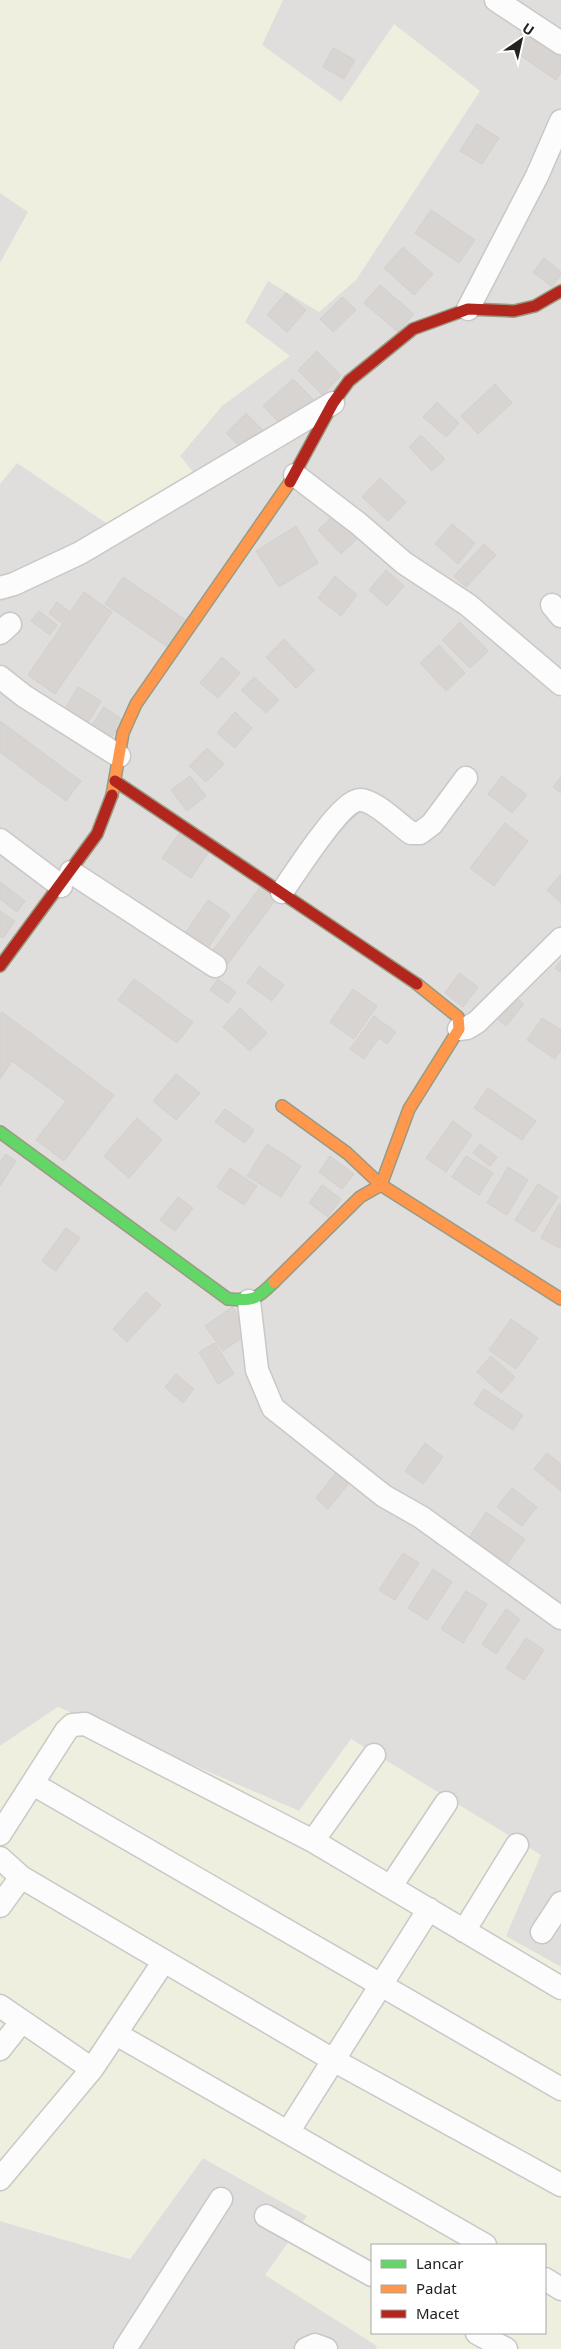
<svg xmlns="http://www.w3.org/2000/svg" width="561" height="2349" font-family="'Noto Sans',sans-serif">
  <rect width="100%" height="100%" fill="#f0eeeb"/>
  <path fill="#dfdedc" d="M 0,0 L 561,0 L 561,1967 L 506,1937 L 352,1739 L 299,1811 L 58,1707 L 0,1746 Z
    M 203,2158 L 307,2216 L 266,2275 L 378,2346 L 376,2349 L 0,2349 L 0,2221 L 130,2259 Z"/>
  <path fill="#efefdf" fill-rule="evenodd" d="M 0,0 L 283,0 L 262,45 L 341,102 L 394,24 L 480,91 L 356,280 L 319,312 L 268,281 L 245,322 L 290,356 L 222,406 L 180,456 L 198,478 L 115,529 L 17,463 L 0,484 L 0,263 L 28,212 L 0,193 Z
    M 58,1707 L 299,1811 L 351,1739 L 541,1855 L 506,1936 L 561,1967 L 561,2349 L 376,2349 L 377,2346 L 265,2275 L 307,2216 L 203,2158 L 130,2259 L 0,2221 L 0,1746 ZM 372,2245 L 545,2245 L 545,2333 L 372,2333 Z"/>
  <path fill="#d7d4d2" stroke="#d3d0cc" d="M 523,31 L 561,57 L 561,72 L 556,80 L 511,49 Z
    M 333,48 L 355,60 L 344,79 L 323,67 Z
    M 477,124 L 499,138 L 482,164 L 460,151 Z
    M 431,210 L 475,240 L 459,263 L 415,233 Z
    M 403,247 L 433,274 L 414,295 L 384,268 Z
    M 544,258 L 561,272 L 561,275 L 552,287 L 533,272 Z
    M 380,285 L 414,314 L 398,332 L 364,303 Z
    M 286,293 L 306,310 L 287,332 L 267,315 Z
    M 342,297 L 356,310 L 333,332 L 320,319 Z
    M 317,351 L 341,376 L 322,395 L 298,370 Z
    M 293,379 L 313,399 L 283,427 L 263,406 Z
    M 495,384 L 512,403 L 478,434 L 461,416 Z
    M 437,402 L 459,423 L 446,437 L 423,417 Z
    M 246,413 L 266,433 L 246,453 L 226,433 Z
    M 421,435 L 445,459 L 432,471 L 409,447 Z
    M 380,478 L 406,502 L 388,521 L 362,497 Z
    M 338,511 L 360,536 L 341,554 L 318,530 Z
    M 452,524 L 475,543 L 458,564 L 435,544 Z
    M 296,526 L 318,563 L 279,587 L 256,551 Z
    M 484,544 L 496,555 L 466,587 L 454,576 Z
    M 386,570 L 404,586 L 387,606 L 369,590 Z
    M 335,576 L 357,595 L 341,616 L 318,598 Z
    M 123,577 L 187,621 L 169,648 L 105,604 Z
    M 84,592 L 112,612 L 55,694 L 28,675 L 63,624 L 49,613 L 57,602 L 70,612 Z
    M 39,611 L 57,625 L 50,635 L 31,621 Z
    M 460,622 L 488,651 L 470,668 L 442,640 Z
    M 284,639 L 315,670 L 296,688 L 266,657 Z
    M 439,645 L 465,673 L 446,691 L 420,663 Z
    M 222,657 L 240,673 L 218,698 L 200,683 Z
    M 254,677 L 279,700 L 266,713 L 241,690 Z
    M 78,687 L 101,701 L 86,726 L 63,712 Z
    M 104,707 L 123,720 L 109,741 L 90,728 Z
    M 235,712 L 252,728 L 235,748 L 217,733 Z
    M 0,721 L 81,781 L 66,801 L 0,752 Z
    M 207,748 L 224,764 L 206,782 L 189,766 Z
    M 190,776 L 206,796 L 187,811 L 171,790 Z
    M 502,776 L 527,795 L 512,813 L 488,794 Z
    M 561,777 L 561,793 L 553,787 Z
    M 505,823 L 528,841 L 494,886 L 470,868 Z
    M 182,829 L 211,849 L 191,878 L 162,858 Z
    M 561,874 L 561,903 L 547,890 Z
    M 0,882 L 25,901 L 17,912 L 0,899 Z
    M 264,882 L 280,894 L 227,965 L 211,953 Z
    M 208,900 L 230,915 L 206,951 L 184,935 Z
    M 0,911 L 15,921 L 3,938 L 0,936 Z
    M 561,961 L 561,973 L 555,968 Z
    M 259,966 L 284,985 L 272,1001 L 247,983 Z
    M 459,973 L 478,987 L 463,1007 L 445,993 Z
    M 134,979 L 193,1022 L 177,1043 L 118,1000 Z
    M 218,979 L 236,992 L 228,1003 L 210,990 Z
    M 353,989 L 377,1006 L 354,1039 L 330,1022 Z
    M 511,993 L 524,1004 L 506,1026 L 492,1014 Z
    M 240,1008 L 267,1033 L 250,1051 L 223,1027 Z
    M 2,1012 L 114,1095 L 64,1161 L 36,1140 L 66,1101 L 12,1061 L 0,1079 L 0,1015 Z
    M 374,1016 L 396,1032 L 387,1044 L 379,1038 L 364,1059 L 350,1049 Z
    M 542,1018 L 561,1030 L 561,1050 L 555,1059 L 527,1040 Z
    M 176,1074 L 200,1093 L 176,1120 L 153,1101 Z
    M 488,1088 L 536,1121 L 522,1140 L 474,1108 Z
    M 225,1109 L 254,1130 L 245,1143 L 215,1122 Z
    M 137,1118 L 162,1140 L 129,1178 L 104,1156 Z
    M 453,1121 L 472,1135 L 446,1172 L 426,1158 Z
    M 267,1144 L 301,1166 L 281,1197 L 247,1176 Z
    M 480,1144 L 497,1157 L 490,1166 L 473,1153 Z
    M 6,1154 L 16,1161 L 0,1186 L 0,1162 Z
    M 330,1156 L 354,1174 L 342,1189 L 319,1172 Z
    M 466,1156 L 493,1173 L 479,1195 L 452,1177 Z
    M 508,1167 L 528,1180 L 507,1215 L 487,1203 Z
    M 230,1168 L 257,1186 L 244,1205 L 217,1187 Z
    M 538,1184 L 558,1197 L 534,1232 L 515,1220 Z
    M 322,1185 L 341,1199 L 328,1217 L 309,1203 Z
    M 178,1197 L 193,1208 L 175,1231 L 160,1220 Z
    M 559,1204 L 561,1205 L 560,1248 L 541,1238 Z
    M 66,1228 L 80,1238 L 56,1271 L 42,1261 Z
    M 146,1292 L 161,1305 L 127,1342 L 113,1329 Z
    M 232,1307 L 250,1332 L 223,1351 L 205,1326 Z
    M 511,1319 L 538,1338 L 516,1369 L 489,1350 Z
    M 215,1343 L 234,1374 L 218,1384 L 199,1352 Z
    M 491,1356 L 515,1377 L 501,1393 L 477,1372 Z
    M 176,1374 L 194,1389 L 183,1403 L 165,1387 Z
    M 484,1389 L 523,1415 L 513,1430 L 474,1404 Z
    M 425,1443 L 443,1457 L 423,1484 L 405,1471 Z
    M 547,1453 L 561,1464 L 561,1491 L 534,1469 Z
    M 336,1473 L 349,1483 L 328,1509 L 316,1498 Z
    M 512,1488 L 537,1507 L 522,1526 L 497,1507 Z
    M 486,1512 L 525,1539 L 502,1571 L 466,1542 Z
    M 403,1553 L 419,1563 L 395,1600 L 379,1590 Z
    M 433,1569 L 452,1582 L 427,1620 L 408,1608 Z
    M 466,1591 L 487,1604 L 463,1643 L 441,1629 Z
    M 506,1609 L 520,1619 L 496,1654 L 482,1644 Z
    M 526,1638 L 544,1650 L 524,1680 L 506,1668 Z"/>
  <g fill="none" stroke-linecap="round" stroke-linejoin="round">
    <defs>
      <path id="street" d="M 496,0 L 561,43
        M 468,309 L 537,176 L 561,121
        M 295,475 L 359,524 L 404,563 L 468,605 L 561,684
        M 0,588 L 14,584 L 80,553 L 333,403
        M 552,605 L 561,616
        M 0,633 L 10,624
        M 0,677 L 24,696 L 119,756
        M 0,840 L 61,886
        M 71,872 L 215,966
        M 282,892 C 294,875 341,800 360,800 C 375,800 399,825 411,833 L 420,833 L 432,824 L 466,778
        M 459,1029 L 467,1028 L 477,1022 L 561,939
        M 249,1301 L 257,1370 L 273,1408 L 384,1496 L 421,1517 L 561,1618
        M 33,1784 L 561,2089
        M 0,1834 L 66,1731 L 72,1725 L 85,1724 L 313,1841 L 561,1988
        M 313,1841 L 374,1755
        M 0,1858 L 21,1877 L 164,1961 L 335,2061 L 561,2185
        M 391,1886 L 446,1803
        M 0,1906 L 21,1877
        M 464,1931 L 517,1845
        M 542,1932 L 561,1903
        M 0,2006 L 92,2069
        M 116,2034 L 485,2245
        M 0,2049 L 22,2021
        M 288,2132 L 429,1909
        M 0,2179 L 92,2069 L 164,1961
        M 266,2216 L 372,2275
        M 545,2279 L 561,2289
        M 477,2333 L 506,2349
        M 125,2349 L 221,2199
        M 306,2349 L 315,2345 L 326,2349"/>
      <path id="fast" d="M 0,1132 L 228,1299 C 253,1301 256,1300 274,1282"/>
      <path id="slow" d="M 112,795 L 123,733 L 136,704 L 290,482
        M 282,1106 L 347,1153 L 381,1185 L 409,1109 L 459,1029 L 458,1017 L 417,984
        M 274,1282 L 360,1197 L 381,1185 L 561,1299"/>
      <path id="jam" d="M 290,482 L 333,403 L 349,381 L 413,329 L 468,309 L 514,311 L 535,306 L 561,291
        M 115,781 L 417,984
        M 0,966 L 97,834 L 112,795"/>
    </defs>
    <use href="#street" stroke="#c9c8c7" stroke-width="25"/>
    <use href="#fast" stroke="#999a82" stroke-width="14"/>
    <use href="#slow" stroke="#999a82" stroke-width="14"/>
    <use href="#jam" stroke="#999a82" stroke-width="14"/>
    <use href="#street" stroke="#fdfcfc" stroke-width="22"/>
    <use href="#fast" stroke="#63d668" stroke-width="11"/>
    <use href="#slow" stroke="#ff974d" stroke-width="11"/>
    <use href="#jam" stroke="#b3261e" stroke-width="11"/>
  </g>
  <rect x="371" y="2244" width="175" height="90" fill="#ffffff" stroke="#a7a7a7"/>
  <rect x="381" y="2260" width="25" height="8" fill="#63d668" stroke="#a7a7a7"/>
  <text x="416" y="2269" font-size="15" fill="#222222">Lancar</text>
  <rect x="381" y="2285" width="25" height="8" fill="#ff974d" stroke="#a7a7a7"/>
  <text x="416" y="2294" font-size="15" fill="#222222">Padat</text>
  <rect x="381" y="2310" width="25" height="8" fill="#b3261e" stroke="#a7a7a7"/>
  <text x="416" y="2319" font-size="15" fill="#222222">Macet</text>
  <g transform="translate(521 40) rotate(34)" stroke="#ffffff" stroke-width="4" paint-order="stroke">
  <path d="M0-4L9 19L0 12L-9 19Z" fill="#222222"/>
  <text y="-8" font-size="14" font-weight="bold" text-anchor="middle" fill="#222222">U</text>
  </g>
</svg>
